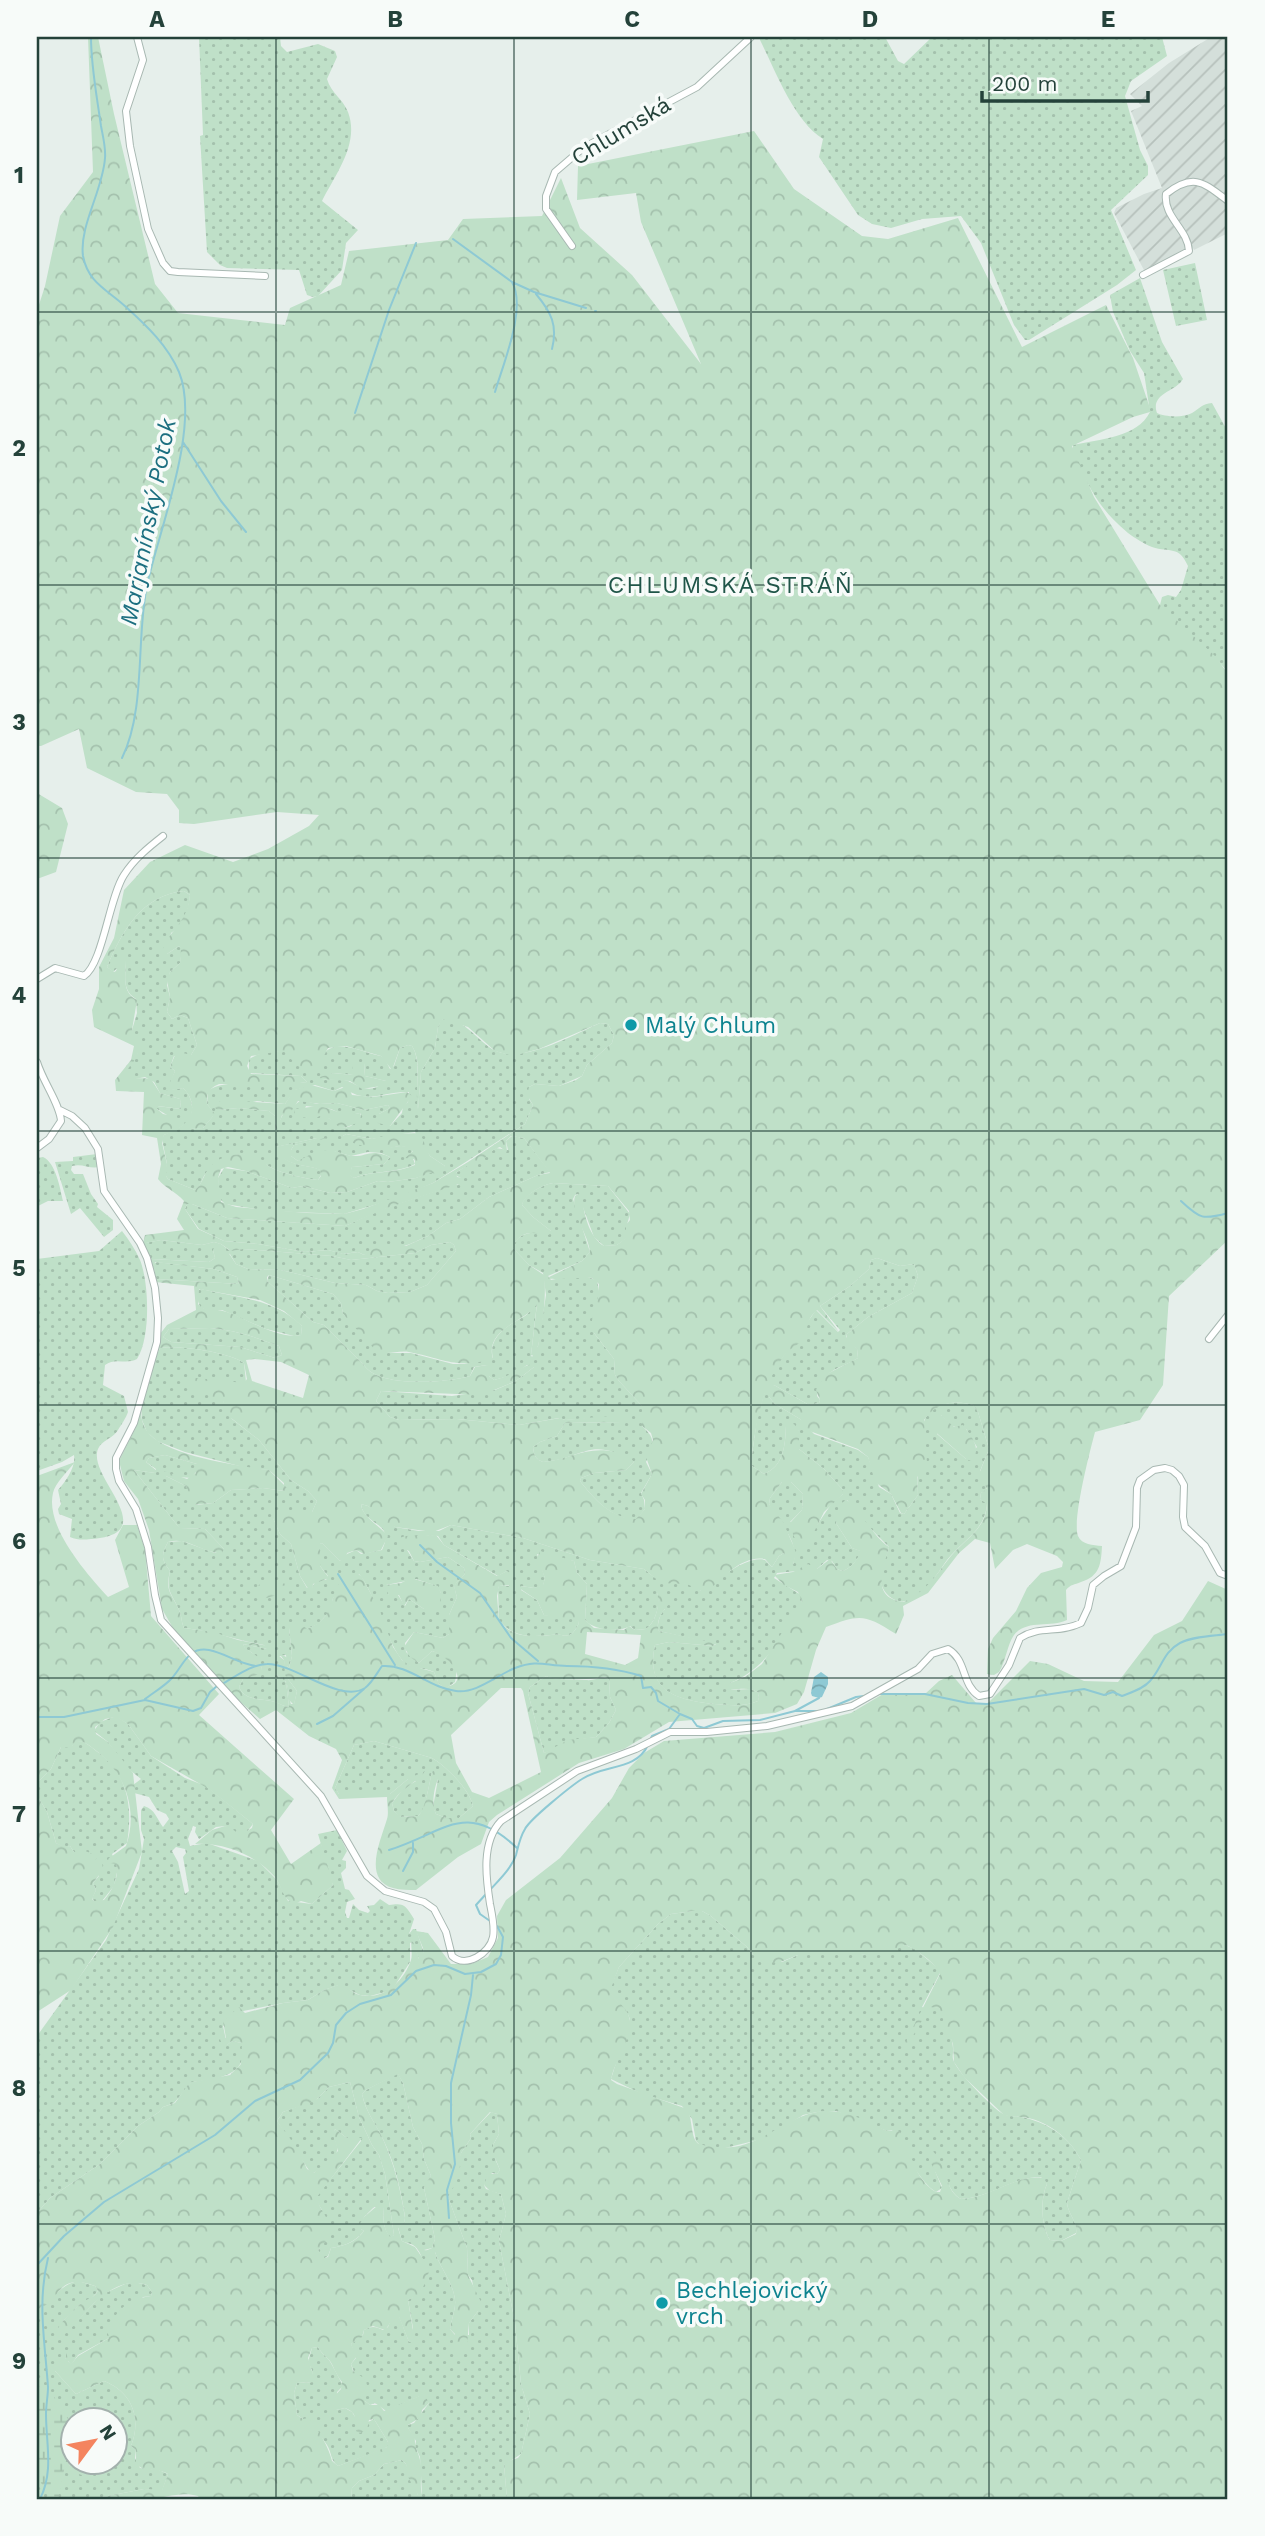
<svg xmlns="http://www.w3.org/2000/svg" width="1265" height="2536" font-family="'Work Sans',sans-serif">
  <defs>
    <pattern id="industrial-furrows" width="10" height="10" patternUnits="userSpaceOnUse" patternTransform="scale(1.75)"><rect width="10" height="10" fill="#d4dfda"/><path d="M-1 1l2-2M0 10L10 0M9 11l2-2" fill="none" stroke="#b6c1bc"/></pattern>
    <pattern id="grass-dots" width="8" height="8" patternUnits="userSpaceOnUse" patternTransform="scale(1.75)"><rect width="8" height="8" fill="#bfe0c8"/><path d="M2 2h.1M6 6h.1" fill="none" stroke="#a4c1ad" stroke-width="1.8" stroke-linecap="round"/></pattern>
    <pattern id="forest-crowns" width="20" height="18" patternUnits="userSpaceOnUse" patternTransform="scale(1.75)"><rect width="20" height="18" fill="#bfe0c8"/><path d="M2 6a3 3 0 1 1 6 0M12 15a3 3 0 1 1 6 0" fill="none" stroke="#a4c1ad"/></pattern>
    <pattern id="wetland-marsh" width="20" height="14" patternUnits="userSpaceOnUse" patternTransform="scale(1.75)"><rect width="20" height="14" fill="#bfe0c8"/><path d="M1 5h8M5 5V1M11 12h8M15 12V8" fill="none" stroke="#a4c1ad"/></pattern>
    <pattern id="water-waves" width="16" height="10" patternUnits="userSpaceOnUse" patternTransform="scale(1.75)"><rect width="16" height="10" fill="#8ec9d4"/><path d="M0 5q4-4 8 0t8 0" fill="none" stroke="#74a5ad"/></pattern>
  </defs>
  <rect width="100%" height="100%" fill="#e6efeb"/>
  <path fill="url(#industrial-furrows)" d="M 1211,37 L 1228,37 L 1228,233 L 1194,250 L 1192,246 L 1145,272 L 1114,213 L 1116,208 L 1144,194 L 1162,188 L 1131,111 L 1142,106 L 1130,94 L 1169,63 Z"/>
  <path fill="url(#grass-dots)" fill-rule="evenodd" d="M 199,37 L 280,37 L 281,46 L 287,52 L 318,44 L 335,51 L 337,57 L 327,79 C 331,93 343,99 348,112 C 360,144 335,175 322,201 L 358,230 L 346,243 L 342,270 L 318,296 L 313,297 L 307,295 L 299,270 L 227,268 L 220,265 L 207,252 L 200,136 L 203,135 Z
    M 760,37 L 885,37 L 898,61 L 904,64 L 932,37 L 1162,37 L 1167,56 L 1131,81 L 1125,96 L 1140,150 L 1148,166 L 1148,175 L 1111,210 L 1136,270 L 1117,285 L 1029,340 L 1025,340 L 1014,325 L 981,243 L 961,216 L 922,219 L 891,228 L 872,224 L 858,215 L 819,157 L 823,139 C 794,121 775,70 760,40 Z
    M 1195,263 L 1207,320 L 1176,326 L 1163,270 Z
    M 1140,278 L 1162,342 L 1183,379 C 1176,392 1150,393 1157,413 C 1165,417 1183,418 1192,413 C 1200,408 1202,404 1212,403 L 1228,432 L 1228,672 C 1208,648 1178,631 1160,605 L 1162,597 L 1168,595 L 1176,597 L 1181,590 L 1188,566 C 1179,545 1170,553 1152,547 C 1144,544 1135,538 1128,533 C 1097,507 1089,487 1073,452 L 1073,445 C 1099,439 1137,438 1150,412 L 1144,373 L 1130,351 L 1113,312 L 1110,295 Z
    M 184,891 L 190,895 C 189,910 184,925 171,933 L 167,954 L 179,946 L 182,949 L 180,963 L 170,972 L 167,985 L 170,997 L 167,1012 L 172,1019 L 180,1015 L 188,1018 L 197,1045 L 191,1055 L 174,1056 L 170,1067 L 175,1071 L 168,1090 L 183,1088 C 192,1096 195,1110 189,1121 L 178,1129 L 203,1128 L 213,1116 L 213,1112 L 207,1104 L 208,1091 C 223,1077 284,1086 307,1082 L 301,1076 L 249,1073 L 249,1059 C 269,1046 301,1053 324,1053 C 338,1038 364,1053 381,1056 L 385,1059 L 390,1069 L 394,1066 L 400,1048 L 408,1045 L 412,1046 C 422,1061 415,1091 418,1109 L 421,1072 L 435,1048 L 438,1027 L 441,1019 C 465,1019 474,1037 492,1049 C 519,1066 573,1035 600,1023 L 608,1024 L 614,1035 L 612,1043 L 587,1065 L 582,1076 L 559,1086 L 535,1084 L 529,1087 L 529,1099 L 533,1105 L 525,1124 L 433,1183 L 398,1198 L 344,1214 L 268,1211 L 225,1204 L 219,1198 L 218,1178 L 224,1168 L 246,1171 L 292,1188 L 303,1186 L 330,1193 L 347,1192 L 378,1181 L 388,1182 L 416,1178 L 445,1166 L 430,1156 L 415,1132 L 372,1139 L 346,1134 L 343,1136 C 355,1140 374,1150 386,1148 C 396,1147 404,1143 413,1150 L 411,1153 L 415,1164 C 396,1174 373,1170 354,1178 L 349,1175 L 352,1167 L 384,1164 L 390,1157 L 381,1153 L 368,1152 L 351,1156 L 333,1151 L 298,1161 L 291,1156 L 291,1150 L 294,1145 L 324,1138 L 317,1138 L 276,1147 C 286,1168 303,1163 321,1170 L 321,1175 L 318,1180 C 307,1179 280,1173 270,1167 C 256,1158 242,1149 225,1159 C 219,1162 207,1170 204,1176 C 201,1182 201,1185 195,1190 L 168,1179 L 164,1173 L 167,1164 L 162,1139 L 164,1135 L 172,1131 L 167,1115 L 157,1109 L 157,1106 L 181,1109 L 180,1099 L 160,1093 L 154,1082 L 145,1077 L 135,1079 L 129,1077 L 126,1070 L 138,1053 L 132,1030 L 137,1013 L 136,999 C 121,990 126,975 126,960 L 113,972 L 107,967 C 122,931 142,895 184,891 ZM 364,1063 L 365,1076 L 386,1081 C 371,1093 365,1089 350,1082 C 343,1078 330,1080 322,1079 L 333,1073 L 353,1075 ZM 315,1085 L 334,1091 L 342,1087 C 369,1106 381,1091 409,1092 L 408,1102 L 403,1106 L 402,1113 L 390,1126 L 379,1114 L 390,1108 L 388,1105 L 364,1110 L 337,1103 L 317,1104 L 301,1100 L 283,1114 L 275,1131 L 275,1116 L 269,1111 L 238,1108 L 218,1110 L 257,1101 L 285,1104 L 295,1090 ZM 306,1106 L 331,1109 L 346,1116 L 360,1113 L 361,1115 L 351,1126 L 344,1128 C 337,1124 327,1114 318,1116 C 311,1117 310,1119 302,1116 Z
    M 512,1136 L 524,1138 L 550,1172 L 538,1175 L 489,1197 L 460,1219 L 446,1223 L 428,1236 L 410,1244 L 401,1247 L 385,1246 L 364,1255 L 358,1252 L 343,1254 L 328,1250 L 305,1252 L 258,1244 L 224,1241 L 199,1229 L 185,1209 L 187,1204 L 192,1204 L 227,1218 L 345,1226 L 380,1210 L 454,1185 L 458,1185 L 461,1178 L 455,1175 L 456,1173 C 469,1163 483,1158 496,1148 L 508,1150 L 506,1141 Z
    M 97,1154 L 99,1167 C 89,1169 82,1163 72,1166 L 71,1170 L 74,1174 L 83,1174 L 91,1194 L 98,1204 L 97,1207 L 113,1220 L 113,1230 L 104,1237 L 80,1208 L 71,1214 L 55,1162 L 73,1161 L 73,1157 Z
    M 43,1157 C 56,1163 60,1188 63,1201 L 48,1201 L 38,1206 L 37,1158 Z
    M 553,1183 L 608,1186 L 630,1214 L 626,1228 L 627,1238 L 617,1245 L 604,1246 L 594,1237 L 578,1194 L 575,1195 L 573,1199 L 590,1252 L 582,1261 L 548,1276 L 551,1280 C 565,1277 585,1273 597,1281 L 600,1296 L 594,1333 L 614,1359 L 615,1375 L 619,1381 L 642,1406 L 642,1426 C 657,1440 653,1443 646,1462 L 652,1474 L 641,1493 L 644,1500 L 645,1509 L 636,1520 C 612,1519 594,1499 580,1481 L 581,1478 L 594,1473 L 626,1470 L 634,1462 C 589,1435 584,1459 543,1462 C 535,1459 534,1455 533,1447 L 540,1442 L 557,1436 L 565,1423 L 621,1422 L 616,1417 L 565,1420 L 559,1418 L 519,1425 L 457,1419 L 399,1420 L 390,1417 L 376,1401 L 381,1391 L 452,1396 L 495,1390 L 516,1381 L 534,1367 L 527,1365 L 513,1375 L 494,1380 L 489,1376 L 487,1365 L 474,1367 L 470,1376 C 446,1383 378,1388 364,1365 L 324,1325 L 313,1322 L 267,1281 L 269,1275 L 333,1294 L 341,1303 L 343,1314 L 385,1353 L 411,1353 L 453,1364 L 464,1364 L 493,1358 C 487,1337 510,1324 525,1316 C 529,1313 534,1307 537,1303 L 531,1355 L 532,1357 L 538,1346 L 546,1295 L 543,1273 L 529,1265 L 513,1248 C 517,1230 536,1233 551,1231 L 533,1217 L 522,1205 C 524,1194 542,1185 553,1183 Z
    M 122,1231 C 129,1240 135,1249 140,1260 C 149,1282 151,1338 137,1359 C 126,1365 115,1357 105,1365 L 103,1385 L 124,1396 L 128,1412 C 126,1418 121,1425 118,1430 C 112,1440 99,1440 97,1453 C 93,1482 162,1534 91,1539 C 83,1540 77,1540 70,1537 L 72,1519 L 59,1514 L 58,1509 L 61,1504 L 58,1490 C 66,1481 76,1467 74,1455 L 62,1462 L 37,1471 L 37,1259 L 99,1251 Z
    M 161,1240 L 202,1245 L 214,1242 L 221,1244 L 229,1250 L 243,1249 L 332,1256 L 351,1260 L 415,1253 L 431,1245 L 450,1242 L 454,1245 L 456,1251 L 427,1285 L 410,1292 L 388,1293 L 377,1291 L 366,1285 L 335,1283 L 281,1270 L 248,1269 L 236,1264 L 230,1254 L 213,1250 L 215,1258 L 209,1262 L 151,1259 L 145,1243 Z
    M 877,1258 L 900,1266 L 914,1264 L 918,1276 L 912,1293 L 868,1317 L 847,1334 L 846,1337 L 857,1349 L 858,1358 C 836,1371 824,1368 817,1396 L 820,1400 L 819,1403 L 809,1405 L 774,1385 L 769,1397 L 775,1404 L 800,1419 L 814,1434 L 858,1450 L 868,1457 L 879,1487 L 891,1494 L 900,1513 L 904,1514 L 918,1495 C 916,1483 920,1430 925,1419 C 932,1401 958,1400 973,1405 L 978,1412 L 989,1449 L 980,1471 L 987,1490 L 981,1493 L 980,1499 L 987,1503 C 986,1530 962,1541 947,1560 C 936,1575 914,1615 890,1597 C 885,1593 881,1586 880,1579 C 879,1568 887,1557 889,1547 L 862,1520 L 847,1500 L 836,1523 L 852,1548 L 861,1551 C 859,1559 850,1569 842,1571 L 837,1569 L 832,1561 L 827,1560 L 817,1569 L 777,1573 L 774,1578 L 801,1595 L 802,1604 C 781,1636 768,1668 730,1683 L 731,1690 L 751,1689 L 759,1693 L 758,1701 C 745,1707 728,1705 714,1704 C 675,1700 645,1691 655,1645 L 669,1642 L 713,1646 L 716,1644 L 659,1631 C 656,1626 660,1613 665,1609 L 657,1592 C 661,1603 656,1622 646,1629 L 635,1630 L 630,1626 C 618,1633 593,1630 585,1620 L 587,1584 L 577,1573 L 574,1561 L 537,1554 L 545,1578 L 543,1586 L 534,1588 L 521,1586 L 521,1590 L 537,1600 L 544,1615 L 577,1618 L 579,1623 C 570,1642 566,1633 551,1635 C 531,1637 513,1638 499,1620 L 498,1589 L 499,1586 L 509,1586 L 507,1571 L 498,1576 L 444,1545 L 438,1536 C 422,1534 418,1538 407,1550 L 414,1561 L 420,1562 L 448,1557 L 464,1568 L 465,1574 C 456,1585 452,1582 457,1597 L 449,1615 L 449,1634 L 443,1638 L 414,1632 L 405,1643 L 406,1652 L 419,1663 L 432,1651 L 442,1654 L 457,1669 L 455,1682 L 448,1687 L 443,1687 L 439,1684 L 434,1672 C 426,1668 416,1669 408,1665 C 389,1654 377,1595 359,1574 L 333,1598 L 331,1610 L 318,1624 L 307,1629 L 289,1628 L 292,1656 L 289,1668 L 287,1666 L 286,1655 L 279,1656 L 284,1660 L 288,1679 L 297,1691 L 294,1705 L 289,1700 C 288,1686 289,1681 275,1674 L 286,1681 L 289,1707 C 282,1706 277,1702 271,1701 C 259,1698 245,1701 239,1687 L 243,1679 L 255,1675 L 262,1669 C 258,1658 256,1654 245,1649 L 243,1644 L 267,1649 L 264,1645 C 237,1640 211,1631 184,1628 C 181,1622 182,1616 179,1610 C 171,1592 166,1592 170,1571 C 161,1559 161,1555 168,1542 L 182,1541 L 215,1553 L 224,1549 L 205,1529 L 180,1528 L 177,1525 L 134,1470 L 155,1473 L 156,1469 L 146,1462 L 149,1458 L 165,1455 L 197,1464 L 198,1470 L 191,1478 L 166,1476 L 186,1486 L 196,1505 L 213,1503 L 231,1490 L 263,1488 L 284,1491 L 284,1483 L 269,1470 L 251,1469 L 185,1452 L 157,1441 L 147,1432 L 142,1420 L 141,1407 L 153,1363 L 160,1348 C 179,1345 228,1352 244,1363 L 246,1382 L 223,1401 L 232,1419 L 259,1440 L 291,1480 L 308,1491 L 317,1501 L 312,1512 L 297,1512 L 273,1518 L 280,1534 L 291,1544 L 300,1576 L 307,1588 L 312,1588 C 314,1581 319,1580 326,1580 L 328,1576 L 320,1566 L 320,1544 L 322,1543 L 340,1561 L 347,1554 L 356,1550 L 361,1554 L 382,1550 C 396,1521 364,1527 361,1504 L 368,1506 L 395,1527 L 419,1531 L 439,1531 L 451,1525 L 523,1538 L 590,1560 L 644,1569 L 654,1577 L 693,1585 L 701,1591 C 717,1581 746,1555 765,1560 L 772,1567 L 779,1556 L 784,1553 L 793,1565 C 800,1539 779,1525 769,1504 L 770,1498 L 782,1482 L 791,1482 L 803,1494 L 802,1510 L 790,1522 L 817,1525 L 832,1503 L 843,1494 L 843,1490 L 824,1469 L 799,1449 L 799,1431 L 786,1426 C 785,1446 784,1466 764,1474 L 752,1466 L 751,1462 L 757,1419 L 766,1387 L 774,1369 L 816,1310 L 838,1332 L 840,1330 L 820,1306 L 850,1286 L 869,1269 L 871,1260 ZM 941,1415 L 951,1426 L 966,1429 L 977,1447 L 966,1459 L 937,1434 ZM 416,1579 L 437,1586 L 441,1593 L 424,1609 L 409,1599 L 405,1606 L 398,1595 L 389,1595 L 386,1585 Z
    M 157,1262 L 214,1269 L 237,1277 L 239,1284 L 156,1279 L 153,1264 Z
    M 201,1289 C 237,1298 274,1298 302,1326 L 301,1335 L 294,1336 L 266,1329 L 222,1310 L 206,1310 L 200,1307 L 197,1298 L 198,1290 Z
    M 210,1328 C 235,1330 255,1337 279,1346 L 282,1355 L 275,1358 L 240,1347 L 171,1342 L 163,1337 L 169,1329 Z
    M 546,1676 C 554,1680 576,1680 586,1680 C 595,1681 601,1676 609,1679 L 610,1697 L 616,1710 L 609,1723 L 596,1737 L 576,1740 L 544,1753 L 528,1693 L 530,1687 Z
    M 116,1716 L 128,1724 L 151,1756 L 185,1778 L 206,1786 L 253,1824 L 246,1833 L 240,1835 L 225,1826 L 216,1827 L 199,1839 L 195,1832 L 196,1827 L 193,1826 L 188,1839 L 190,1846 L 207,1843 L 258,1861 L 277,1880 L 288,1901 L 312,1904 L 333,1885 C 326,1870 323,1849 318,1834 L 337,1830 L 347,1851 L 342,1860 L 346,1861 L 346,1868 L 341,1873 L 345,1889 L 349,1890 L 355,1899 L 347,1902 L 345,1912 L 347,1918 L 349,1918 L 353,1904 L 359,1910 L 368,1913 L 370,1911 L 367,1906 L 374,1905 L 380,1899 L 389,1905 C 405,1903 405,1905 414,1919 L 409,1934 L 413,1929 L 416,1929 L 425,1956 L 423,1960 L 419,1959 L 412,1942 L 410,1943 L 410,1962 L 394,1987 L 389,1991 L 370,1996 L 360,1995 L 339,1985 L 324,1990 L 308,2000 L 283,2003 L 243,2011 L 223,2026 L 227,2045 L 232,2041 L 242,2043 C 250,2076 216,2079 192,2082 L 174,2103 L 163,2107 L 159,2112 L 138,2126 L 100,2164 L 50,2198 L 37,2213 L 37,2036 L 106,1940 L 139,1869 L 144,1839 L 141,1830 L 141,1810 L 144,1806 C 155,1809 157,1819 163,1827 L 169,1819 L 166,1814 L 157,1810 L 149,1797 L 134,1793 L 133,1785 L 141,1779 L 125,1766 L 108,1742 L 94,1731 L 100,1722 ZM 176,1847 L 185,1849 L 186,1853 L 183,1857 L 189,1891 L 185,1894 L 178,1862 L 172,1851 Z
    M 75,1741 C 85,1740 91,1747 99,1753 C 128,1775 133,1808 127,1843 L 112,1854 L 118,1868 L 114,1886 L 102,1901 L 94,1901 L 92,1898 L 96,1890 L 93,1883 L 99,1876 L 92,1855 L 85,1852 L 74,1852 L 70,1846 L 65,1848 L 56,1843 L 47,1812 L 37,1795 L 37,1783 L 51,1769 L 61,1747 L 72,1746 Z
    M 374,1741 L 432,1758 C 446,1766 470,1790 473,1806 L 459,1818 L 446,1818 L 436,1814 L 433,1807 L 438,1779 L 432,1772 L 424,1809 L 418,1816 L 399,1817 L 394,1811 L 392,1803 L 403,1789 L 416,1781 L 408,1779 L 390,1794 L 339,1794 L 335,1788 L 354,1745 Z
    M 693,1911 L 702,1911 L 711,1916 L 747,1947 L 752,1954 L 782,1962 L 798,1955 L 861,1955 L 905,1945 L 915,1949 L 939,1969 L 940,1973 L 922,2007 L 928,2009 L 930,2006 L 939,2008 L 941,2011 C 946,2022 952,2036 953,2048 C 954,2051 952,2055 953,2059 C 956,2071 989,2104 1000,2112 C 1009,2118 1016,2115 1026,2118 C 1050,2124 1070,2138 1081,2160 L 1067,2203 C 1068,2214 1078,2222 1076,2233 L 1061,2241 L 1050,2240 C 1041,2225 1040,2199 1047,2184 L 1041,2177 C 1012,2177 990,2198 961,2199 C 945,2190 947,2169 936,2156 L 935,2171 L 942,2188 L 936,2192 C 919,2182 904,2148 892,2130 L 887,2131 L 836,2111 L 817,2112 L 803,2115 L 766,2138 L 721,2149 L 700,2145 L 696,2141 L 692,2119 L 682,2106 L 642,2094 L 611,2079 L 630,2019 C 626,2007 615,2002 609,1991 L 619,1967 L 658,1924 L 671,1914 Z
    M 398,2073 L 403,2083 L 413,2127 L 422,2144 L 424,2159 L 431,2176 L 424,2188 L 435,2239 L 432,2248 L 424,2250 L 435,2252 C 440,2268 453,2282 455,2300 C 456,2309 451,2321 450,2329 L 455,2335 L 469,2335 L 469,2323 L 478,2311 L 472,2280 L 468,2275 L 467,2248 L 448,2197 L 461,2153 L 471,2138 L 470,2134 L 491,2112 L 497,2114 L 499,2134 L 493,2145 L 496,2161 L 500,2170 L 497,2174 L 492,2173 L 484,2185 L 486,2189 L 501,2194 L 506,2214 L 499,2241 L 515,2323 L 521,2384 L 530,2414 L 521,2454 L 504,2465 L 507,2499 L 351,2499 L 352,2488 L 359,2481 L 374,2475 L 384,2464 L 402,2460 L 406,2464 L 418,2495 L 422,2494 L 420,2457 L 415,2446 L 416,2441 L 408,2428 L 408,2425 L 414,2423 L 429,2403 L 420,2396 L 386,2411 L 375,2403 L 370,2405 L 365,2401 L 351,2364 L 356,2358 L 351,2344 L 363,2335 L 364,2330 C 371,2326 375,2326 383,2330 L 388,2327 L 391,2319 L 399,2316 L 409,2342 L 413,2328 L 408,2300 L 419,2293 C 427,2283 426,2253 413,2245 C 409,2243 406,2243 402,2241 L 398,2227 L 404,2223 L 405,2217 C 401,2190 395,2164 383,2139 C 375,2123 366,2112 362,2094 L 366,2090 Z
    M 350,2082 L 359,2117 L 372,2145 L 379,2155 L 385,2174 L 394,2235 L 390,2238 C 382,2226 384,2220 383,2207 L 374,2207 L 364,2217 L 361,2229 L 364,2231 C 355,2242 344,2246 331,2248 L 328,2256 L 323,2259 L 318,2250 L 321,2246 L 322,2210 L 317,2202 L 316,2197 L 361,2141 L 360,2138 L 347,2138 L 335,2129 C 333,2136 335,2138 337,2146 C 340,2157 322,2167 314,2173 L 310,2172 L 277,2121 L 283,2112 L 317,2099 L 329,2087 Z
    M 78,2281 L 95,2286 L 98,2291 L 89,2301 L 80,2304 L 63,2321 L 64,2334 L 103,2294 L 125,2284 L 134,2282 L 147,2285 L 152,2292 L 151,2296 L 143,2297 L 109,2338 L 78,2355 L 71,2365 L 66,2358 L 55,2371 L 76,2394 L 104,2381 C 132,2392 142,2418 131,2446 L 136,2450 L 135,2458 L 140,2468 L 159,2470 L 168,2474 L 162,2491 L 144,2489 L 92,2499 L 37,2499 L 37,2309 C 53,2302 58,2285 78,2281 ZM 74,2420 L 116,2420 L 116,2462 L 104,2463 L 100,2467 L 69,2466 L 73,2455 L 65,2453 L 73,2443 Z
    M 318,2347 C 321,2353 325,2355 329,2360 C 330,2361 342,2383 343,2386 L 337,2392 L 336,2410 L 345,2408 L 352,2412 L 357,2420 L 356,2428 L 374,2419 L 388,2442 L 388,2446 L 384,2449 L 338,2466 C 330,2460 332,2453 327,2445 C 319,2433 310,2423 297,2415 L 294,2393 L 297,2383 L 313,2382 L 312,2370 L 308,2362 L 312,2348 Z"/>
  <path fill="url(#forest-crowns)" fill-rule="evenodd" d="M 88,37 L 98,37 L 114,114 L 155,284 L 178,313 L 285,325 L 290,308 L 341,285 L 349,251 L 448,240 L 463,219 L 542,216 L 561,178 L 580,228 L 632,275 L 701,364 L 641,222 L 636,193 L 577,200 L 578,166 L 754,131 L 794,189 L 862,236 L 888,239 L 958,218 L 1022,347 L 1106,305 L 1133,358 L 1150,408 L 1150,412 L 1133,417 L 1072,446 L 1094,497 L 1160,605 L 1215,656 L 1228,674 L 1228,1240 L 1169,1296 L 1163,1385 L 1140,1420 L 1095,1432 C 1090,1451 1072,1520 1078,1536 C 1082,1545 1093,1545 1102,1546 C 1101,1564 1100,1576 1081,1582 C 1074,1585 1071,1584 1066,1590 L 1067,1620 C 1050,1628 1027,1619 1014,1635 C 1007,1645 1006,1661 999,1672 L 994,1675 L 987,1674 L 988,1649 L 993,1638 L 1016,1611 L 1027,1588 L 1041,1573 L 1062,1567 L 1063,1562 L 1057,1556 L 1027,1544 L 1013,1550 L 995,1569 L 990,1543 L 975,1539 L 959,1553 L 928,1593 L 903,1606 L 904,1615 L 896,1634 C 864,1614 861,1614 826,1627 L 816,1650 L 804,1692 L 797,1704 L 775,1713 L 669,1722 L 624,1749 L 579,1763 L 497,1815 L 489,1822 L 481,1844 L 458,1857 L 416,1890 C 409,1890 400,1890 393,1888 C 362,1879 381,1840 387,1819 C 389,1813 387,1804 387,1797 L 339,1799 L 332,1788 L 342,1760 L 336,1749 L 309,1736 L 276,1710 L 260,1719 L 236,1698 L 173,1628 L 162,1609 L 149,1530 L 138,1499 L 124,1481 L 119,1461 L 136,1427 L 141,1400 L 159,1345 L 160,1334 L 167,1325 L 196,1310 L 194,1286 L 155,1282 L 143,1244 L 145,1235 L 184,1230 L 177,1219 L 184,1201 C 175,1191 166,1189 158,1179 L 161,1164 L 157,1138 L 142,1135 L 144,1092 L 116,1091 L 115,1080 L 131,1060 L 134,1046 L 94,1027 L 92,1010 L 99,989 L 99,967 L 114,938 L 124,890 L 150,862 L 185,845 L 233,862 L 268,849 L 309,826 L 319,815 L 277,812 L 194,824 L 179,823 L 179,810 L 167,794 L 136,792 L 87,768 L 79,729 L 41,746 L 37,746 L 37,311 L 45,286 L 60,216 L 93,172 ZM 184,891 L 190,895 C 187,924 171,927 162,951 L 167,954 L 179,946 L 181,949 L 180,963 L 170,972 L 167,980 L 170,997 L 167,1012 L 172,1019 L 180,1015 L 188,1018 L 197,1045 L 191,1055 L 183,1053 L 175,1055 L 170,1067 L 175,1071 L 166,1091 L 183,1088 C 199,1104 193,1123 172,1131 L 172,1128 L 177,1123 L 177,1117 L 163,1114 L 157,1109 L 158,1106 L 181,1109 L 180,1099 L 160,1093 L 151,1079 C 141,1076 131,1083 127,1070 C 140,1054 144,1047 132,1030 L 137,1000 C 121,992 126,976 126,960 L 120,958 L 116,971 L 114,972 L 107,967 C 122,931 142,895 184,891 ZM 442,1019 L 468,1027 L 495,1051 L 513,1056 L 539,1049 L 600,1023 L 608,1024 L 614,1035 L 612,1043 L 587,1065 L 582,1076 L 576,1080 L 559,1086 L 535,1084 L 529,1087 L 527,1095 L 533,1105 L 525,1124 L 468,1162 L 433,1183 L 363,1209 L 344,1214 L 307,1213 L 236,1207 L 221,1202 L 218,1178 L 221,1169 L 228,1167 L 246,1171 L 292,1188 L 303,1186 L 330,1193 L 347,1192 L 378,1181 L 388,1182 L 416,1178 L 431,1173 L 439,1174 L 445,1166 L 430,1156 L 420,1133 L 392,1134 L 372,1139 L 346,1134 L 343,1136 L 345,1140 C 356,1144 373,1150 385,1149 C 396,1147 403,1143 413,1151 L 405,1158 L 414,1159 L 415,1161 L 415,1165 C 395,1174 374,1170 354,1178 L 350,1175 L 352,1167 L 384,1164 L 390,1157 C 370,1148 367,1157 352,1156 C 344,1155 337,1151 330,1150 C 319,1149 307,1156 298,1161 L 291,1156 L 291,1150 L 294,1145 L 328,1138 L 317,1138 L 275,1147 C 285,1168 303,1163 320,1170 L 321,1176 L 318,1180 C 307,1179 280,1173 270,1167 C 265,1164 262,1159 257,1157 C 244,1151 224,1155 214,1163 C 204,1170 204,1183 195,1190 L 168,1179 L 166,1176 L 167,1164 L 162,1143 L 164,1135 L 177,1130 L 203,1128 L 215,1114 L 207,1104 C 207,1093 208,1089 219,1084 L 293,1084 L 307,1082 L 301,1076 L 251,1074 L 247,1066 L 251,1056 L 281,1051 L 289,1052 L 291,1059 L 306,1073 L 317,1069 L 328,1048 L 346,1046 L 381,1056 L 392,1070 L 400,1048 L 408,1045 L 412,1046 C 423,1062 414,1092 418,1110 L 421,1072 L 435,1048 L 438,1027 ZM 511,1136 L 524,1138 L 550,1173 L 538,1175 L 489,1197 L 460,1219 L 446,1223 L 428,1236 L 406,1246 L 378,1245 L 364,1255 L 358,1252 L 344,1254 L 328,1250 L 305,1252 L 258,1244 L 224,1241 L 198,1229 L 185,1209 L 187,1204 L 192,1204 L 227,1218 L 345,1226 L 387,1208 L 462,1183 L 464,1178 L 457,1177 L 456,1173 C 465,1166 475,1163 484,1158 C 491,1154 492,1149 500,1147 L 507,1152 L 506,1141 ZM 553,1183 L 608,1186 L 629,1211 L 630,1220 L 626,1225 L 626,1238 L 617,1245 L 604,1246 C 589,1237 584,1214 582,1198 L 578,1194 L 575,1196 C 570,1213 588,1233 590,1252 L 582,1261 L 547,1278 C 555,1281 580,1277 592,1278 L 599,1284 C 599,1302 592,1311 591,1329 L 614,1359 L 615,1375 L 619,1381 L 642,1406 L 642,1426 L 651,1433 L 653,1440 L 646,1457 L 652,1474 L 641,1494 L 645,1500 L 645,1509 L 636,1519 C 612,1519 594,1499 580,1481 L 581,1478 L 594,1473 L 626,1470 L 634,1462 C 629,1455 623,1454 615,1452 C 588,1445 568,1460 543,1462 C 535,1459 534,1455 533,1447 L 540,1442 L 557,1436 L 565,1423 L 621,1422 L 625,1420 L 624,1416 C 618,1415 575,1419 565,1420 L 560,1418 L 519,1425 L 457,1419 L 399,1420 L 390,1417 L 376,1401 L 381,1391 L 482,1395 L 516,1381 L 534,1367 L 535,1363 C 521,1366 512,1376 494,1380 L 489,1376 L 489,1367 L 487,1365 L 475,1367 L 470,1376 C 446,1383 378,1388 364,1365 L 324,1325 L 313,1322 L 267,1281 L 267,1277 L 269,1275 L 333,1294 L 341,1303 L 343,1314 L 376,1351 C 387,1356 398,1350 409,1352 C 445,1359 454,1369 493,1359 C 484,1328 526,1322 537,1304 L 531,1355 L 535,1356 C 542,1337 547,1295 544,1275 L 529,1265 L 513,1248 C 517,1232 533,1230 546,1236 L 550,1234 L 551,1231 L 533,1217 L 522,1205 C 525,1194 542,1185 553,1183 ZM 161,1240 L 202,1245 L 214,1242 L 221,1244 L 231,1251 L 243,1249 L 332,1256 L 351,1260 L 415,1253 L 431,1245 L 450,1242 L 454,1245 L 456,1251 L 427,1285 L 410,1292 L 388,1293 L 377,1291 L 366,1285 L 335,1283 L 281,1270 L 248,1269 L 236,1264 L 228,1252 L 215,1245 L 213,1250 L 215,1258 L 209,1262 L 151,1259 L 146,1243 ZM 877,1258 L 900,1266 L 914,1264 L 918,1276 L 912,1293 L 868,1317 L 847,1334 L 846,1340 L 857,1349 L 858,1358 L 825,1375 L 816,1390 L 820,1400 L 819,1403 L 809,1405 L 774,1385 L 768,1388 L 769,1397 L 775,1404 L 800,1419 L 807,1430 L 858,1449 L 868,1457 L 875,1482 L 891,1494 L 901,1513 L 904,1514 L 918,1495 L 917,1477 L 924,1470 L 927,1463 L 924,1420 C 935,1403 955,1399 973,1405 L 978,1412 L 989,1449 L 979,1474 L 987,1489 L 981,1493 L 980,1499 L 987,1504 C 986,1531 961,1541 947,1561 C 932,1581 926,1590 904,1602 C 869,1598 884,1567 889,1547 C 872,1536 859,1507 846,1500 L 839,1505 L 836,1523 L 852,1548 L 860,1551 C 859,1559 850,1569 842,1571 L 837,1569 L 830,1559 L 817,1569 L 808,1564 L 793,1572 L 774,1575 L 784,1585 L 798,1592 L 802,1601 L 762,1664 L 745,1677 L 730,1683 L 730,1690 C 741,1689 750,1687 759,1693 L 758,1701 C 745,1707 728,1705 714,1704 C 676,1700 645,1691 655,1645 L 669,1642 L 713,1646 L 716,1643 L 659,1631 C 655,1622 662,1612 668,1605 L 666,1594 L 662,1590 L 657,1591 C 660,1603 657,1621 646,1629 L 635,1630 L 629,1626 L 624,1630 L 594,1628 L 585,1620 L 587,1584 L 577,1573 L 574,1561 L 540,1551 L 537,1558 L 545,1578 L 543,1585 L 534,1588 L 521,1586 L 519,1588 L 537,1600 L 544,1615 L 566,1620 L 576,1618 L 579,1623 C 570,1642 566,1633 551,1635 C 531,1637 513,1638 499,1621 L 497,1596 L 499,1586 L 513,1585 L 513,1575 L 507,1571 L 497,1576 L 444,1545 L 436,1535 L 405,1536 L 400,1538 L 397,1544 L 409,1551 L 414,1561 L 420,1562 L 448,1557 L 464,1568 L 465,1574 C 455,1585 452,1582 457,1597 L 449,1615 L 449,1634 L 443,1638 L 414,1632 L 404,1647 L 410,1657 L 419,1663 L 432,1651 C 450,1656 473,1685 443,1687 L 439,1684 L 434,1672 L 409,1665 L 402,1660 L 393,1647 L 380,1611 L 362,1577 L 357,1573 L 343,1577 C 327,1598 338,1616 307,1629 L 300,1623 L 294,1622 L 289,1628 L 292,1656 L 289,1668 L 287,1666 L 288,1658 L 277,1652 L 277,1657 L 281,1656 L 284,1660 L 285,1675 L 297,1691 L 294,1704 L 291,1704 C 286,1691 292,1677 275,1673 L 286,1682 L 289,1707 C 282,1706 278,1702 271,1701 C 259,1698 245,1701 239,1687 L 243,1679 L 260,1674 L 262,1669 L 258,1657 L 245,1648 L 243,1644 L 267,1649 L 268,1646 L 238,1640 L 213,1632 L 184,1628 C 181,1622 182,1616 179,1610 C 171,1592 165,1592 170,1571 C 161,1559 161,1555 168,1542 C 188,1536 203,1554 222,1553 L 224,1549 L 205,1529 L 181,1528 L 177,1525 L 134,1470 L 155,1473 L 157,1471 L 146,1462 L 149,1458 L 165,1455 L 197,1464 L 196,1473 L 187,1479 L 164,1471 L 166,1476 L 186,1486 L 189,1494 L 189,1502 L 192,1505 L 213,1503 L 231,1490 L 263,1488 L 285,1491 L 287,1488 L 269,1470 C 240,1466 164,1456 147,1431 C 131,1409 149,1368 160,1348 C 179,1345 228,1352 244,1363 L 247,1379 L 244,1383 L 187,1377 L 183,1380 L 183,1385 L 223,1401 L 226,1414 L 259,1440 L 291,1480 L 308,1491 L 317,1501 L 312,1512 L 280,1511 L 272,1513 L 272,1516 L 280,1534 L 291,1544 L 300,1576 L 312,1595 L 313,1584 L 329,1578 L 320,1566 L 320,1544 L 322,1543 L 340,1561 L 346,1558 L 347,1553 L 356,1550 L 364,1554 L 381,1550 L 388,1536 C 380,1526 362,1517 361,1504 L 368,1506 L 386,1524 L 395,1527 L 433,1532 L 451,1525 L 523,1538 L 590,1560 L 644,1569 L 661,1583 L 687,1584 L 701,1591 L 708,1591 C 723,1578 742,1555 765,1559 L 772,1567 L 779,1556 L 784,1553 L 787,1563 L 793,1565 L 796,1553 L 794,1547 L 783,1522 L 769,1504 L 770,1498 L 782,1482 L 791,1482 L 803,1494 L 802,1510 L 789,1524 L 797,1544 L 801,1548 L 808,1544 L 824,1512 L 843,1494 L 843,1490 L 824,1469 L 799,1449 L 799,1431 L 794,1424 L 786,1426 C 785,1446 784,1466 764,1474 L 752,1466 L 751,1462 C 756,1424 761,1389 783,1357 C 789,1348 798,1346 803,1339 C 810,1327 804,1322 817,1310 L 839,1332 L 820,1306 L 850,1286 L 869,1269 L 871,1260 ZM 155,1262 L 214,1269 L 237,1277 L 239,1284 L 156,1279 L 153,1269 ZM 199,1289 L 260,1300 L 284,1311 L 302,1326 L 301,1335 C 277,1340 246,1317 223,1311 C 213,1308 206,1313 198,1304 ZM 210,1328 C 235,1330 255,1337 279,1346 L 282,1355 L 275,1358 L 240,1347 L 171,1342 L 163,1337 L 169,1329 ZM 255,1359 L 281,1362 L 309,1375 L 303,1398 L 252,1381 L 246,1360 ZM 587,1632 L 641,1635 L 638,1658 L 625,1665 L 585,1654 ZM 546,1676 C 559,1682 591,1679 605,1677 L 609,1679 L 610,1697 L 616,1710 L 609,1723 L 596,1737 L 568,1740 L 544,1753 L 528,1693 L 530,1687 ZM 501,1688 L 521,1688 L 523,1691 L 541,1772 L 489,1798 L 472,1792 L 456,1763 L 451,1735 ZM 374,1741 L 432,1758 C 446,1766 470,1790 473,1806 L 459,1818 L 446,1818 L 436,1814 C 431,1804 434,1787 439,1777 L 435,1770 L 432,1772 C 429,1783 426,1809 418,1816 L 400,1817 L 394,1811 L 392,1803 C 400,1789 418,1782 425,1771 L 408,1779 L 390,1794 L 339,1794 L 335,1788 L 354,1745 Z
    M 37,793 L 62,808 L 68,824 L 56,872 L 37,879 Z
    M 358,1062 L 364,1063 L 365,1076 L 386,1081 L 387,1085 L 362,1089 L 350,1081 L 321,1079 L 320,1077 L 333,1073 L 353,1075 L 352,1065 Z
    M 311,1085 L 334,1091 L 348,1086 L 352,1095 L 373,1097 L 407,1092 L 412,1096 L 390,1126 L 378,1123 L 376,1119 L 379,1114 L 390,1108 L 388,1105 L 364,1110 L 337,1103 L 320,1104 L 298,1101 L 290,1113 L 282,1115 L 276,1135 L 275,1116 L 269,1111 L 238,1108 L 218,1110 L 215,1108 L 217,1102 L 224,1100 L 285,1104 L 294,1090 Z
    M 318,1106 C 334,1109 344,1117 360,1113 L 361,1117 L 357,1123 L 344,1128 L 339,1127 L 330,1119 L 320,1116 L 313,1119 L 296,1116 L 294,1113 L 295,1109 Z
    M 941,1415 L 954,1427 L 963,1425 C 971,1436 983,1449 971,1461 L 966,1459 L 932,1429 L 930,1425 L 933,1419 Z
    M 75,1462 C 68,1471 55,1483 53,1493 C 45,1527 87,1574 108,1597 L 129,1587 L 115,1540 L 123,1525 L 137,1525 L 145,1549 L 151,1616 L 219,1694 L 199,1715 L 294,1799 L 271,1830 L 291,1864 L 321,1843 L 333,1885 L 312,1904 L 301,1901 L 294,1904 C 282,1898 282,1887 275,1877 C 256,1855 223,1842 195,1844 L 212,1830 L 225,1826 C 239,1830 235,1839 252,1828 L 253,1824 L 209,1789 L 151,1756 L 128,1724 L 116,1717 L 105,1719 L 95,1727 L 96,1734 L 108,1742 L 133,1773 L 142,1852 L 113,1927 L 71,1990 L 37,2012 L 37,1795 L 47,1812 L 56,1843 L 65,1847 L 70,1846 L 74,1852 L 83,1850 L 95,1855 L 97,1856 L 95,1862 L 102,1862 L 103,1870 L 93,1883 L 96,1890 L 92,1899 L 94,1901 L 104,1900 C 112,1891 120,1876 116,1864 L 110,1863 L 108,1859 L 126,1846 C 139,1809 124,1771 94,1749 C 87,1744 83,1740 75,1742 L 71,1748 L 61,1747 L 51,1769 L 37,1783 L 37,1476 Z
    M 411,1578 L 438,1586 L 441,1593 L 441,1601 L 432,1610 L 424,1609 L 409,1599 L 404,1606 L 399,1595 L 389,1595 L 385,1588 L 386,1585 L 401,1583 Z
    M 1208,1581 L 1228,1590 L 1228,2499 L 507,2499 L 504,2465 L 506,2462 L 518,2458 L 521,2454 L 530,2414 L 521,2384 L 515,2323 L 499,2241 L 506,2214 L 501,2194 L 490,2191 L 484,2185 L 488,2174 L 497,2174 L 500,2170 L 493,2153 L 493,2145 L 499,2134 L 497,2114 L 490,2112 L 470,2134 L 471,2138 L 461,2153 L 459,2176 L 448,2197 L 467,2248 L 468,2275 L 481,2302 L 478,2311 L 469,2323 L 467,2344 L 460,2357 L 451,2349 L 455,2334 L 450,2329 C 451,2321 456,2309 455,2300 C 453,2282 440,2268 435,2252 L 423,2252 L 432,2248 L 435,2239 L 424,2188 L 425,2184 L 431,2176 L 424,2159 L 422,2144 L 413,2127 L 403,2083 L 398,2074 L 366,2090 L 362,2094 C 366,2113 375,2122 383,2139 C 394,2164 401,2190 405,2218 L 404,2223 L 398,2228 L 402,2241 L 415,2247 L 430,2269 C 428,2274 423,2291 418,2295 C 415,2297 411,2298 408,2300 L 415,2343 L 409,2342 L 399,2317 C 389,2319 391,2324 385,2330 L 373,2326 L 364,2330 L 362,2337 L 351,2344 L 357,2356 L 351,2364 L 353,2371 C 369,2380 369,2384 365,2401 L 370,2405 L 379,2405 L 384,2411 L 424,2394 L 429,2403 L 422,2410 L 421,2417 L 408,2425 L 408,2428 L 415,2437 C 414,2447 418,2451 420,2460 C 423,2471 419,2483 422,2495 L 418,2495 L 408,2477 L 406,2464 L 402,2460 L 384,2464 L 374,2475 L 359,2481 L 352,2488 L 351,2499 L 200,2499 L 198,2496 C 181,2491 166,2498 149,2499 C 130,2500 110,2499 92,2499 L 144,2489 L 162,2490 L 168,2474 C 157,2467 145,2473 136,2464 L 136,2450 L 131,2446 C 142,2418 132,2392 104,2381 L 76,2394 L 55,2371 L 53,2365 L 66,2358 L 66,2350 L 69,2353 L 68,2361 L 71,2364 L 78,2356 L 109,2338 L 107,2329 C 120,2308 125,2300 151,2296 L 152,2292 L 147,2285 C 115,2275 92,2305 73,2326 C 69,2331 65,2333 61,2338 L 55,2335 C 58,2324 72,2311 80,2304 C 87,2298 92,2300 98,2291 L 95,2286 C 55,2271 62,2303 37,2309 L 37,2213 L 50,2198 L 100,2164 L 138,2126 L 159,2112 L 163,2107 L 175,2103 L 187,2086 L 192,2082 L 230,2075 L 241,2064 L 242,2043 L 232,2041 L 226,2046 L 221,2042 L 220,2039 L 226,2038 L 223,2021 L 239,2007 L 245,2013 L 283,2003 L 308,2000 L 324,1990 L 341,1984 C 348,1987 353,1994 360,1995 C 383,2001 404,1981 411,1960 C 413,1953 410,1946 412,1939 L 419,1959 L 424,1958 L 423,1948 L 416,1931 L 428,1933 L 451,1964 L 471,1964 L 488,1957 L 498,1938 L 497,1916 L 506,1900 L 560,1858 L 612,1798 L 629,1768 L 644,1753 L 664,1741 L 775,1732 L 851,1713 L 883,1694 L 925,1694 L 939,1681 L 952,1675 L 976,1703 L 987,1704 L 1030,1661 L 1048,1664 L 1084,1681 L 1118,1682 L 1154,1635 L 1182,1621 ZM 693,1911 L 702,1911 L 711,1916 L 747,1947 L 756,1958 L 778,1963 L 798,1955 L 861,1955 L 894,1950 L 905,1945 C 914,1947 938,1965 940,1974 L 904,2045 L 907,2046 L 930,2007 L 939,2008 L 953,2044 L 954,2062 L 964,2077 L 1004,2115 C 1011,2117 1014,2116 1021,2117 C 1046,2119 1070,2138 1081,2160 L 1067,2203 C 1068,2214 1078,2222 1076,2234 L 1061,2241 L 1050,2240 C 1041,2226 1040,2199 1047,2184 L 1044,2178 C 1014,2174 991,2198 961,2199 C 946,2191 949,2176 941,2163 C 939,2157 934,2153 930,2148 L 927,2148 L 925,2151 L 942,2186 L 940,2192 L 936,2192 C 914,2179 912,2153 901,2133 L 897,2130 L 887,2131 C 870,2122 845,2110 826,2111 C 783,2113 758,2156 710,2146 C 708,2146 701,2145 699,2144 C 690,2139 693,2118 687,2109 L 617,2084 L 611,2080 C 614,2058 639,2034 627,2012 C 622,2003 614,2000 610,1991 L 619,1967 L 658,1924 L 671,1914 ZM 350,2082 L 359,2117 L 372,2145 L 379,2155 L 385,2174 L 394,2235 L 390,2237 C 382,2226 384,2220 383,2207 L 377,2206 L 364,2217 L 358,2227 L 364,2231 C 356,2242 344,2246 331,2248 L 328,2257 L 324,2258 L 318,2250 C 321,2247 324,2244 326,2241 C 338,2223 318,2212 317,2197 L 362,2138 L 347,2138 L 335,2129 L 333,2134 L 338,2151 L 314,2173 L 307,2169 L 297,2148 L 277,2121 L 283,2112 L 315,2101 L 329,2087 ZM 318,2347 C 321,2353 326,2356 330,2361 C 334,2367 336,2375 342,2382 L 341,2389 L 330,2401 L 330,2408 L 336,2410 L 345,2408 C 358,2413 355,2420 356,2431 L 360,2433 L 367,2430 L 369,2420 L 374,2419 L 388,2442 L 387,2447 L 338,2466 L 332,2461 C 329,2448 318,2428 308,2418 L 303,2419 L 297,2415 L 294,2393 L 297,2383 L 313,2382 L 314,2378 L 308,2358 L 312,2348 Z
    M 278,1583 L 288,1584 L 288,1592 L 259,1600 L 256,1588 L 260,1584 Z
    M 73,2456 L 74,2462 L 104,2463 L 85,2476 L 72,2472 L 69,2466 Z"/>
  <path fill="url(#wetland-marsh)" d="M 37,2385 L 53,2395 L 73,2427 L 73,2449 L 68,2451 L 58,2499 L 50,2498 L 37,2476 Z"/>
  <path fill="url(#water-waves)" d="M 821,1672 L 828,1677 L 828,1684 L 822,1697 L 819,1698 L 812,1696 L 811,1693 L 814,1677 Z"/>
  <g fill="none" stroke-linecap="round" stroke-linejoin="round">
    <path stroke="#8ec9d4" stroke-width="2" d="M 91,37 C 91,67 97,97 101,126 C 103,137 106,148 105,158 C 103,190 79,226 83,256 C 88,283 108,290 126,307 C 147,326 168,346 179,372 C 201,426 159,530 147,585 C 136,637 146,710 122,758
      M 453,239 L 512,282 L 534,292 L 586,308
      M 536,294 C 551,312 558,325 552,349
      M 595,311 L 596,311
      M 495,392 C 503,364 527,308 512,282
      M 355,413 L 389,310 L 416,243
      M 183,442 L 221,501 L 246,532
      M 1181,1201 C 1200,1219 1203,1220 1228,1213
      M 420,1545 L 437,1562 L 480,1593 L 511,1638 L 538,1661
      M 338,1574 L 395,1665
      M 222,1684 C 235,1677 252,1664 267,1664 C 294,1663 340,1704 365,1688 C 372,1683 377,1673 382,1666 C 409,1664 429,1688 456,1691 C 476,1694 497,1675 515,1668 C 538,1659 546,1666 567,1666 C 594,1666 616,1668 641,1676 L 643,1688 L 651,1687 L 656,1693 L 658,1701 L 680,1714
      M 880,1694 L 925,1694 L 968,1703 L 987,1704 L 1084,1689 L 1104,1695 L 1113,1692 L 1122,1696 C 1132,1692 1143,1689 1150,1681 C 1162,1668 1163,1652 1180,1643 C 1194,1636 1213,1636 1228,1634
      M 145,1699 C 154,1692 165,1686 172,1678 C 183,1666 188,1646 209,1650 C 225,1653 239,1664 256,1666
      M 827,1709 L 856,1697 L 864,1696
      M 795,1711 L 819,1698
      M 37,1717 L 64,1717 L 145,1700 L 193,1711 L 201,1708 L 210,1692 L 217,1686
      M 317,1724 L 333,1716 L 364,1689
      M 650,1740 L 652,1736 L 669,1729 L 680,1714 L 692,1719 L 697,1726 L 704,1728 L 723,1721 L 760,1720 L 795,1711 L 818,1711
      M 389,1850 C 444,1833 465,1799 517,1848
      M 403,1871 L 413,1852 L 413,1843
      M 490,1890 C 499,1880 511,1869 516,1855 C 518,1847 520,1837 525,1829 C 530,1819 571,1786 582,1779 C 604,1764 636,1771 648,1745
      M 486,1894 L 476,1905 L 480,1914 L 490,1921
      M 449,2218 L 447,2190 L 455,2164 L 451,2123 L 451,2083 L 471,1995 L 473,1975
      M 37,2265 L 64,2236 L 104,2202 L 215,2135 L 255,2101 L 300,2080 L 328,2053 L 333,2043 L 336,2025 L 346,2013 L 360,2004 L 391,1995 L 416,1971 L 434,1965 L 446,1966 L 465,1974 L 481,1972 L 496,1964 L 501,1955 L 503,1937 L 497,1926
      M 40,2499 C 54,2471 46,2444 46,2414 C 46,2405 48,2396 48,2387 C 45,2342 37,2303 48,2258"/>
    <defs>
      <path id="street" d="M 137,37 L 143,60 L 126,111 L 130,146 L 148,229 L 163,263 L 170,271 L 178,272 L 265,276
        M 572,246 L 546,209 L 546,196 L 555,172 L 583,148 L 697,87 L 751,37
        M 1143,275 L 1189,251 C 1188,229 1163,217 1166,194 C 1194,172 1204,183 1228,201
        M 37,979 L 55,968 L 84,976 C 103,963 109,898 124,875 C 134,859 149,847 163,836
        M 37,1062 C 43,1082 60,1104 61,1121 L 49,1139 L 37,1148
        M 60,1110 L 72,1116 L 85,1128 L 98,1149 L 104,1191 L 140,1243 L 147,1258 L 155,1288 L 158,1318 L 157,1342 L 134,1423 L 116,1458 L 116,1469 L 119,1481 L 136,1509 L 148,1547 L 155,1595 L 161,1620 L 321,1796 L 367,1876 L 385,1891 L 424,1902 L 434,1909 L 446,1932 L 452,1956 C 466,1969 490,1953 493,1937 C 495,1927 492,1914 490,1904 C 486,1878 481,1842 501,1821 L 577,1771 L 636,1749 L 670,1732 L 707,1732 L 767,1726 L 852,1706 L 918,1669 L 932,1654 L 948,1649 C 967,1660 961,1684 979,1696 L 990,1694 L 1009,1665 L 1020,1638 C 1040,1625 1058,1634 1081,1623 L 1088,1608 L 1093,1585 L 1104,1576 L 1121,1566 L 1136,1527 L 1137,1488 L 1140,1480 L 1154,1470 L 1165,1468 L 1172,1470 L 1179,1476 L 1184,1485 L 1183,1517 L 1185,1527 L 1205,1546 L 1220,1573 L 1228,1576
        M 1209,1339 L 1228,1315"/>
    </defs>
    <use href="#street" stroke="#a8b8b2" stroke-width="8"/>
    <use href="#street" stroke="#fff" stroke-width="6"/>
  </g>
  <path fill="none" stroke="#24423a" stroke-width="2" stroke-opacity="0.55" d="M 276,37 L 276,2499M 514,37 L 514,2499M 751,37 L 751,2499M 989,37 L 989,2499M 37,312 L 1228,312M 37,585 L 1228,585M 37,858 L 1228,858M 37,1131 L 1228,1131M 37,1405 L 1228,1405M 37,1678 L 1228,1678M 37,1951 L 1228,1951M 37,2224 L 1228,2224"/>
  <g fill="#0f9aa8" stroke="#f7fbf9" stroke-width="2.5">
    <circle cx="631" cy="1025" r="7"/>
    <circle cx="662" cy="2303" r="7"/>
  </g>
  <g text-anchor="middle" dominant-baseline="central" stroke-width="7" stroke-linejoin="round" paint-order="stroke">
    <g font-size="23" fill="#24423a" stroke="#f7fbf9">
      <text transform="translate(621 131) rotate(-31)">Chlumská</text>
    </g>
    <g font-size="23" fill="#0d838f" stroke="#f7fbf9" text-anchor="start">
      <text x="645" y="1025">Malý Chlum</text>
      <text x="676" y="2290">Bechlejovický<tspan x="676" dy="26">vrch</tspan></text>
    </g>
    <g font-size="24" font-style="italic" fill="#1c6f80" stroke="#f7fbf9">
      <text transform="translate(148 522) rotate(-79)">Marjanínský Potok</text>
    </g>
    <g font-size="24" letter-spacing="2" fill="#1f5548" stroke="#f7fbf9">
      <text x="731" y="585">CHLUMSKÁ STRÁŇ</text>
    </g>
  </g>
  <rect width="1265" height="2536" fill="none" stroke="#f7fbf9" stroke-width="77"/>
  <g transform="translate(94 2441) rotate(58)"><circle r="33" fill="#f7fbf9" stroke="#a3b1ad" stroke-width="2"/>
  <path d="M0-5L12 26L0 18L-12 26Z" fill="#f4845f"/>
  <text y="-10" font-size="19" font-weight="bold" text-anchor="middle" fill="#24423a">N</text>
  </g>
  <path d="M982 91v10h166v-10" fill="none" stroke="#24423a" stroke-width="3.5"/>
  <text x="992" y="91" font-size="21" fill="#24423a" stroke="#f7fbf9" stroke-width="5" paint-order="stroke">200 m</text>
  <rect x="38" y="38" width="1188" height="2460" fill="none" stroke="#24423a" stroke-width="2.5"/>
  <g font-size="23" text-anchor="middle" font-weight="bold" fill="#24423a">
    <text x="157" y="27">A</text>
    <text x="395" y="27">B</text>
    <text x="632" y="27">C</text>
    <text x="870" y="27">D</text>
    <text x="1108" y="27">E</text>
    <text x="19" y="183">1</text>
    <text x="19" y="456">2</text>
    <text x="19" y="730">3</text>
    <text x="19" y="1003">4</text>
    <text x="19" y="1276">5</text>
    <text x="19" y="1549">6</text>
    <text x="19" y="1822">7</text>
    <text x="19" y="2096">8</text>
    <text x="19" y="2369">9</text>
  </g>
</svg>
